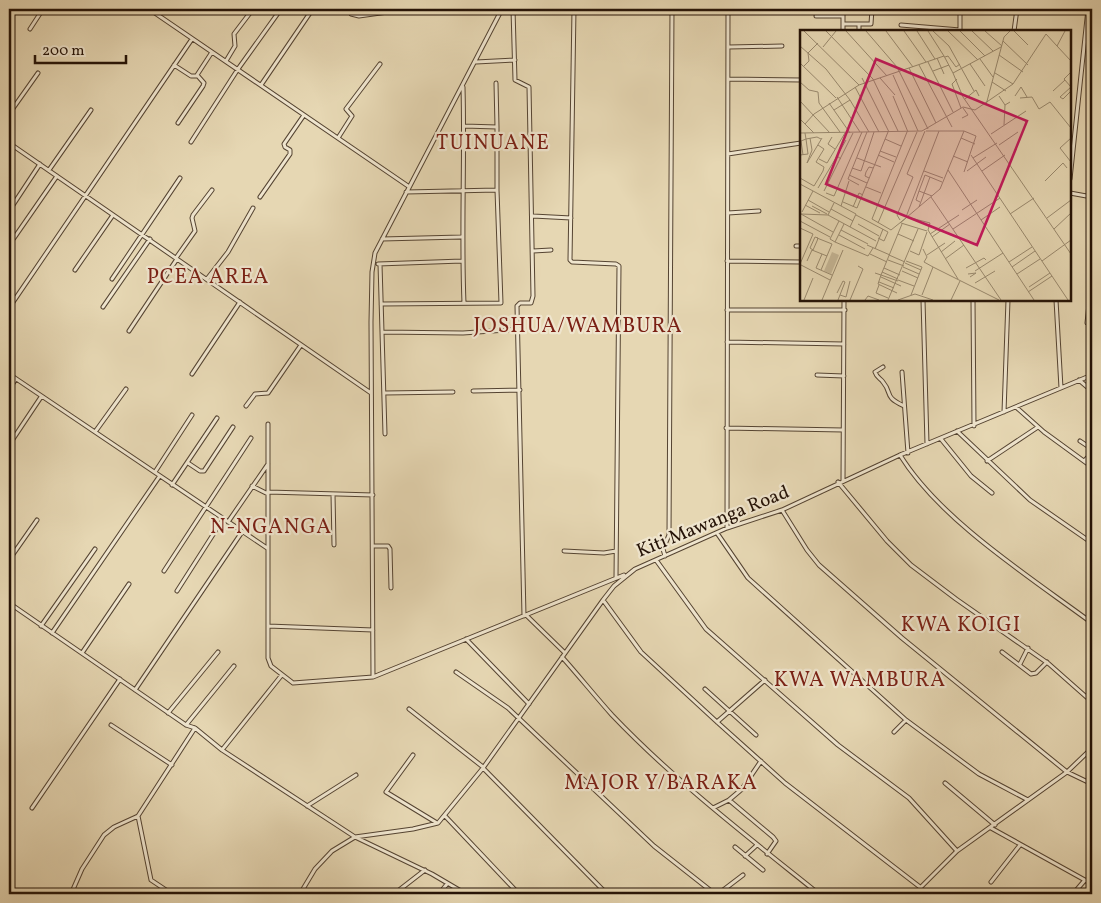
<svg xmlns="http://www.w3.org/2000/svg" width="1101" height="903" font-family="Vollkorn,serif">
  <rect width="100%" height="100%" fill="#e6d7b3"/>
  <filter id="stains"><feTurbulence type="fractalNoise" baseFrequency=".004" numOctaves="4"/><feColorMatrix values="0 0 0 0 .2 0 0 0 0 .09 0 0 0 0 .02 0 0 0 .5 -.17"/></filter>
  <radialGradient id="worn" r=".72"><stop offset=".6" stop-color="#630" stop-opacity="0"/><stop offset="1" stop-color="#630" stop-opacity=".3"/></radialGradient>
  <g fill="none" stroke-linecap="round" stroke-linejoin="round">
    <defs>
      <path id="street" d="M 149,9 L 408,186
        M 350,9 L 351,14 L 359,16 L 409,9
        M 513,9 L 515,80 L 529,87 L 533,296 L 531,303 L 520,303 L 517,306 L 524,616
        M 574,9 L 570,260 L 572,262 L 616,264 L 619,266 L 616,578
        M 843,9 L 843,31
        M 960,9 L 960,31
        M 816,16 L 843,16
        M 843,24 L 871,24 L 872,9
        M 901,25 L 960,30
        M 30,29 L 43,9
        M 859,31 L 859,25
        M 1014,31 L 1017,9
        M 729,47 L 782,46
        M 226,61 L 235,46 L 234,34 L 253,9
        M 476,62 L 515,60
        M 174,65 L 191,76 L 197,76
        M 728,79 L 801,80
        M 496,83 L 497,127
        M 261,85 L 312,10
        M 463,87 C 465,159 461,231 464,303
        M 9,114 L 38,73
        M 178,123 L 203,86 L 204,83 L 197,75 L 212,52
        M 338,138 L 352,116 L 346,109 L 380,64
        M 191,142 L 238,69 L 281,9
        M 9,143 L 371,393
        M 728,154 L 801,143
        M 49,170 L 91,110
        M 1070,179 L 1088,9
        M 406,192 L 497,190 L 497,127 L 464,126
        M 1070,193 L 1092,197
        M 260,197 L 290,154 L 290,150 L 285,147 L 284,144 L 304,115
        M 9,211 L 40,164
        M 728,213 L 759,211
        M 533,216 L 571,218
        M 14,238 L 57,176
        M 382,239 L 461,237
        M 796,246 L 801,246
        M 533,251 L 551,250
        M 176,258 L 195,231 L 192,218 L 193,215 L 212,190
        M 727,261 L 801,262
        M 378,264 L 462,261
        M 380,264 L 385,434
        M 75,270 L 113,215
        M 112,279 L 180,178
        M 207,279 L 228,252 L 253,208
        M 923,300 L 927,444
        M 973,300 L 974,426
        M 1056,300 L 1061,388
        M 381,304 L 501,303 L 497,190
        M 103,307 L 150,239
        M 9,308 L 192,39
        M 727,310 L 845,310
        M 1087,323 L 1092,276
        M 129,331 L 177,259
        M 382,332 L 463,333 L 519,329
        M 727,342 L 844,344
        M 883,367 L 875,372 C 877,378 880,378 883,382 C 893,394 883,396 904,406
        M 902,372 L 908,453
        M 9,374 L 267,548
        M 192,374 L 240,302
        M 817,375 L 844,376
        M 1079,380 L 1092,391
        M 9,389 L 16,379
        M 473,391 L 520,390
        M 385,393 L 453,392
        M 246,406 L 255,394 L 268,393 L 301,345
        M 1016,407 L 1044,432 L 1092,467
        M 1004,412 L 1008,300
        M 268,424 L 268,658 L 271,666 L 293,683 L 373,677 L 624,575
        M 726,428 L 843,430
        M 957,431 L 1030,500 L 1092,543
        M 95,432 L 126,389
        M 941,439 L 971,476 L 992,493
        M 1080,441 L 1092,449
        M 9,445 L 41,397
        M 900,455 C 940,520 1030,577 1092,623
        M 987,461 L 1038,427
        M 1084,461 L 1092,453
        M 188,463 L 200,471 L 204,471 L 233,427
        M 155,472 L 192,415
        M 843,481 L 844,300
        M 838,482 L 887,541 L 911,565 L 956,599 L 1049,664 L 1092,702
        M 172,485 L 217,418
        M 252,486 L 268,494
        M 268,492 L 373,495
        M 333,494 L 334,545
        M 782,510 L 807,550 L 819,565 L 902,638 L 1067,772 L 1092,784
        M 228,522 L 268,464
        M 727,528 L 728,9
        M 717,533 L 748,578 L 906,720
        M 373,546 L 388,546 L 390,549 L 391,588
        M 564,551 L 604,553 L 616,551
        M 665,556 L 663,549 L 669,535 L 672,9
        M 9,560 L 37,520
        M 656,560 L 706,629 L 838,745 L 909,798 L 957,851
        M 164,571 L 251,438
        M 177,591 L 223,519
        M 603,600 L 641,652 L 717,722 L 785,783 L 929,894
        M 9,603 L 186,725 L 195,728 L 222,750 L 355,837 L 432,874 L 466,894
        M 526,615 L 565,653
        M 41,626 L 95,549
        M 268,626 L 373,630
        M 52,633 L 159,477
        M 466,639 L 529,704
        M 1002,652 L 1031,674 L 1036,673 L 1047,662
        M 82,653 L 129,584
        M 562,657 C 579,676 595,696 612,715 C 675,781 748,837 819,894
        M 1020,664 L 1028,648
        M 456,672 L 508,708 L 654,846 L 715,894
        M 373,677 L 371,322 L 372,272 L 375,253 L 502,9
        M 705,689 L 756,735
        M 135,690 L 242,532
        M 409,709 L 483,767
        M 168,713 L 218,652
        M 717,722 L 765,680
        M 111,725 L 172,765
        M 186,725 L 234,666
        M 894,732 L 906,720 L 979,774 L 1028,800
        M 222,750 L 281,676
        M 413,755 L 386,792 L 437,823
        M 483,768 L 607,894
        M 945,783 L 995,825
        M 729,800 L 742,789 L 761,761
        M 307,806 L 356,775
        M 32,808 L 120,679
        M 713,808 L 729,800 L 773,837 L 776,841 L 767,854
        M 138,816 L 151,880 L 172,894
        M 445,816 L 519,894
        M 991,828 L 1092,884
        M 735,847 L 763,870
        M 745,856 L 757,845
        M 991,882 L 1020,845
        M 71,894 L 82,869 L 104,835 L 114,827 L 138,816 L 195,728
        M 300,894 L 315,869 L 332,851 L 355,837 L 413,829 L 438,823 L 483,768 L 603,600 L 614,586 L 635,569 L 727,528 L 782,510 L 900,455 L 1092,375
        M 394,894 L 425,870
        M 439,894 L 447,884
        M 718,894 L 743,875
        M 758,894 L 762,894
        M 914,894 L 957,851 L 1067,772 L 1092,748
        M 1073,894 L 1085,880"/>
    </defs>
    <use href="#street" stroke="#554432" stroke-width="5"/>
    <use href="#street" stroke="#efe5ce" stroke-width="3"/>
  </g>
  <g text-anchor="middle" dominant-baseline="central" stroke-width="4.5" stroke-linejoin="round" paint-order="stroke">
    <g font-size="19" fill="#251307" stroke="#efe5ce">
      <text transform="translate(713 522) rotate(-22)">Kiti Mawanga Road</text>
    </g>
    <g font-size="21" letter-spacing="1" fill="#7a1f14" stroke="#efe5ce">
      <text x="493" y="143">TUINUANE</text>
      <text x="208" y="277">PCEA AREA</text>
      <text x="578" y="326">JOSHUA/WAMBURA</text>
      <text x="271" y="527">N-NGANGA</text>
      <text x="961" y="625">KWA KOIGI</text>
      <text x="860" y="680">KWA WAMBURA</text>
      <text x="661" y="783">MAJOR Y/BARAKA</text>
    </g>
  </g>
  <g transform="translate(800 30)">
    <rect width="271" height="271" fill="#e6d7b3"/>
    <path d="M 32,222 L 39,225 L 31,244 L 24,241 Z" fill="#c5b696"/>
    <path fill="none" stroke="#99896e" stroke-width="1" d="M 4,1 L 59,55M 26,1 L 73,49 L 98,101M 46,1 L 87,46M 66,1 L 97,37 L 128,99M 86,1 L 113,37M 104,1 L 126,32M 117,1 L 135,29M 128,1 L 144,26M 133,1 L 149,16 L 174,61M 148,1 L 178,30M 160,1 L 185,26M 172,1 L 193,21M 185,1 L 202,16M 214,1 L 228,15M 203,11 L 228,35M 0,16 L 26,39 L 50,70M 257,16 L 271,31M 23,17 L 36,1M 199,25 L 223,42M 145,27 L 148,26 L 156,37 L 160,34M 137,28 L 144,44M 180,29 L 193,47M 128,32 L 153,82M 0,33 L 36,68M 170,34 L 185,56M 119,35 L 152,97M 4,36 L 9,31 L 8,23 L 18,13M 109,38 L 136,93M 133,41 L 149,35M 271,42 L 264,49 L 271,57 L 260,67 L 263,69 L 271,61M 153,43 L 163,67 L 271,224M 195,43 L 213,54M 93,45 L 118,101M 62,48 L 89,102M 80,48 L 95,65M 157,49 L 152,54 L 161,78M 0,52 L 9,60 L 18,62 L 19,73 L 40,102M 192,52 L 206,61M 55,57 L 79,102M 253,61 L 265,50M 93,66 L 108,102M 199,66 L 205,75 L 210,72M 215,66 L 221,57 L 227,67M 37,67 L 60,102M 220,68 L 232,67 L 239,79 L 250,72 L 271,98M 165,69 L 176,60 L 179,66M 0,71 L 30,103M 29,73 L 50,103M 186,75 L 204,7 L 210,1M 34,80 L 50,70 L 69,102M 175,80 L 213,54 L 246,4 L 257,16 L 265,1M 162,88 L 168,85 L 163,78M 0,89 L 14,103M 5,94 L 14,84 L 59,55 L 144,26 L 153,43 L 201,17M 204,95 L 205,75M 126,101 L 164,101 L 176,106M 0,103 L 122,101 L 163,77 L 175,80M 191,104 L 226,81M 32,107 L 28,114 L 35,119M 10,108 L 12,120 L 7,133 L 22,108M 161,108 L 175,114M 271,108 L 260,118 L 271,132M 85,109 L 101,116M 199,115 L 218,102M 80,121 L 96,127M 0,125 L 8,124 L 6,109 L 17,107 L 21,109M 3,125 L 1,111 L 6,109 L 5,103M 78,125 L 94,132M 171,125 L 268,270M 37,126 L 46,110M 153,126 L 168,132M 57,128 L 81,137M 173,128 L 197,113M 19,129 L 27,133 L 45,103M 52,138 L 61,141 L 74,102M 148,140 L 234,270M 124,141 L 143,148M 167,141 L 186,127M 182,141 L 205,125M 164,142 L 176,106M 49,145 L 67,153M 0,148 L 14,156 L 23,141 L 24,137 L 16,132 L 24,119 L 18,115M 69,148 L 65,146 L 66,142 L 69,137 L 73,138M 245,151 L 263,133 L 267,138M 0,154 L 56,184 L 50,197M 59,155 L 48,149 L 67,102M 66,157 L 81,163M 18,158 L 37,126 L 41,129M 24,161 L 53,103M 119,161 L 125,145 L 142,152M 26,163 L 34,166 L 62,102M 131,167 L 201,270M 8,170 L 29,182M 43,172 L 57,178 L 88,102M 120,172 L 116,170 L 119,161 L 132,166M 5,175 L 20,183M 12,176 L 27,184M 41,176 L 49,151M 53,177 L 59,163 L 63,165M 119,177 L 130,147M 31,179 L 53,191M 162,180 L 177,170M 2,182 L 13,161M 1,184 L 28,185 L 34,173M 1,184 L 33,202M 210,184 L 234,168M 28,185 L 76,211M 56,185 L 88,202 L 84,211 L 78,208M 106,187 L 139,101M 107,187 L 130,193 L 128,200 L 158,249M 106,188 L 91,200 L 72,189 L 107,102M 247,188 L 271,170M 100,190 L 97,185 L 113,147 L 107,144 L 125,101M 181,190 L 200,177M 0,191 L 30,207M 78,193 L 117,102M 100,193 L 140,159 L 164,101M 101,193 L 127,201M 44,194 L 35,212 L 68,226 L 73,218M 58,194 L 79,206M 0,198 L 13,204 L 0,234M 153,199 L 200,168M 254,199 L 271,183M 41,200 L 68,214M 98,204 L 114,211M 130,204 L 159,185M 39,205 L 65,219M 132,207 L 150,194M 17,208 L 32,214 L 21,240M 35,212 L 30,209 L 39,191M 67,215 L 90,225M 75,219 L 83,199M 123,219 L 127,227 L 124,232 L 133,237M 12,220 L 13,220 L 17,211 L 18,208 L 15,207 L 10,218 L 13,220M 110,221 L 119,225 L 127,202M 141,222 L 155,211M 22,224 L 16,238 L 32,245M 70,224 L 87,232M 89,225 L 105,232M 127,225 L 145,213M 145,229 L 164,215M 88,230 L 104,236M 7,231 L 12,220 L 27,226M 106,231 L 122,237 L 111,265M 242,231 L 271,210M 209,232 L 232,217M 105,233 L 121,240M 1,235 L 30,250M 103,237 L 119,244M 212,237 L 235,221M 84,238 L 100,245M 166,238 L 184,228 L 186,230M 102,241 L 118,248M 175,241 L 203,223M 82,242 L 98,249M 75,243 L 81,245 L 78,254 L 97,263M 168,244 L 176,243 L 170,247M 217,244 L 240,229M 81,247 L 101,256M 98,250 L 114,256M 98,251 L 81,245 L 102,194M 79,252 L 94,258M 175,253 L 195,241M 79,255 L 76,263 L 88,268M 229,257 L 250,243M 228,262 L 252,246M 37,263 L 43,251 L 45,252 L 38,270M 40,265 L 46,267 L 50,251M 122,265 L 133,237 L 199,270M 4,270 L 13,248M 22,270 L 43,220M 50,270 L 63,239 L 58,236M 65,270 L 68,266 L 79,270M 88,270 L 118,199M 98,270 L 115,264 L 133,270M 151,270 L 160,251"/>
    <path fill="#c2185b" fill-opacity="0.15" stroke="#c2185b" stroke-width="2.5" d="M 76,29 L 227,91 L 177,215 L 26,154 Z"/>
    <rect width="271" height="271" fill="none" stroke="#251307" stroke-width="2.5"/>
  </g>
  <rect width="1101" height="903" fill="none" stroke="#e6d7b3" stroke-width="30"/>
  <rect x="10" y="10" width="1081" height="883" fill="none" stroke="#251307" stroke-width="2.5"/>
  <rect x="15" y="15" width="1071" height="873" fill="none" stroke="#251307"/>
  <path d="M35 55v8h91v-8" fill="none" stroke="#251307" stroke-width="2.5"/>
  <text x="42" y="55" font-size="15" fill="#251307" stroke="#efe5ce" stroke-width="4" paint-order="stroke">200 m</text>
  <rect width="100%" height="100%" filter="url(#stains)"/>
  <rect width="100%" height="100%" fill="url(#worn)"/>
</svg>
